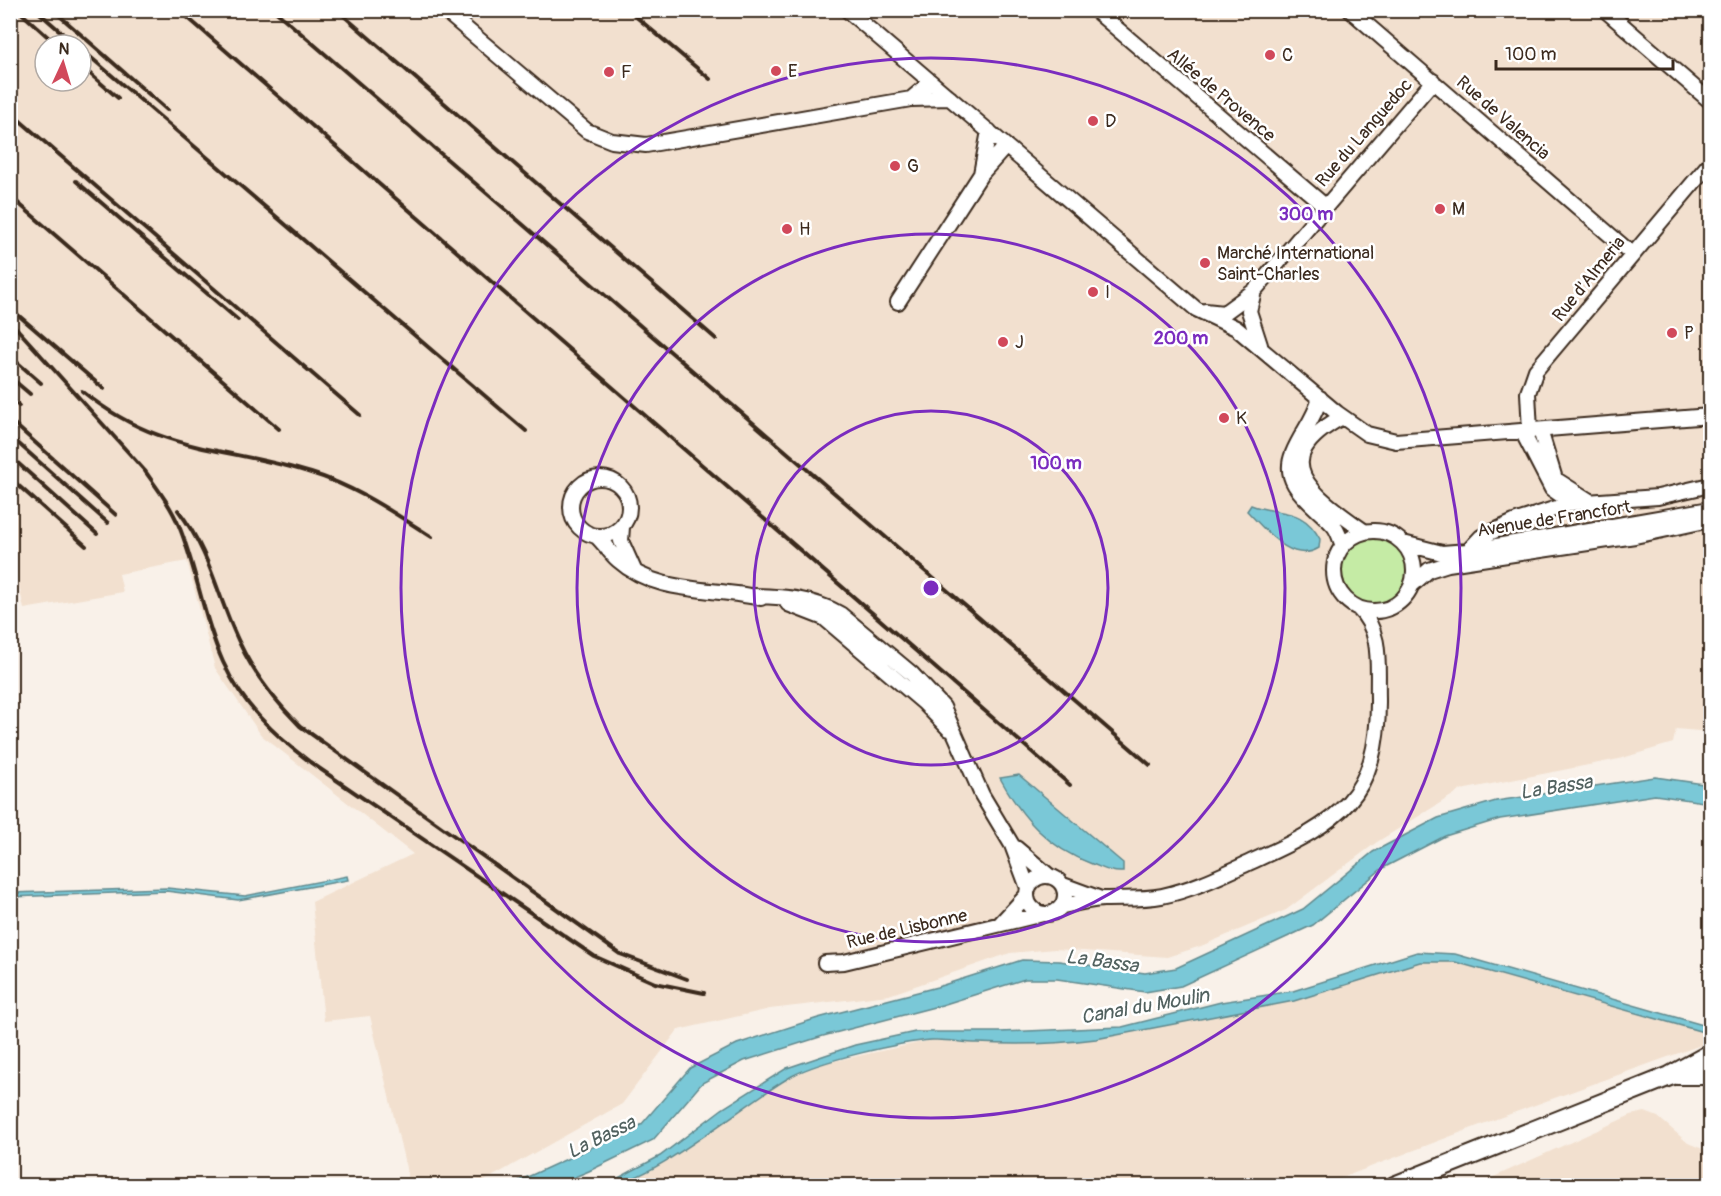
<svg xmlns="http://www.w3.org/2000/svg" width="1721" height="1196" font-family="Pangolin,sans-serif">
  <rect width="100%" height="100%" fill="#f9f1e9"/>
  <filter id="ink" filterUnits="userSpaceOnUse"><feTurbulence type="fractalNoise" baseFrequency=".0167" numOctaves="2"/><feDisplacementMap in="SourceGraphic" scale="12" xChannelSelector="R" yChannelSelector="G"/><feConvolveMatrix kernelMatrix="1 2 1 2 8 2 1 2 1" color-interpolation-filters="sRGB"/></filter>
  <g filter="url(#ink)">
    <path fill="#f2e0cf" fill-rule="evenodd" d="M 10,11 L 1710,11 L 1710,732 L 1676,729 L 1673,743 L 1619,759 L 1461,790 L 1377,842 L 1286,910 L 1201,946 L 1167,957 L 1055,949 L 1010,953 L 889,995 L 770,1009 L 678,1030 L 622,1104 L 477,1185 L 410,1185 L 370,1016 L 324,1021 L 312,902 L 413,854 L 261,735 L 215,668 L 187,561 L 119,574 L 123,592 L 24,609 L 10,544 ZM 45,45 L 81,45 L 81,81 L 45,81 Z
      M 1421,962 L 1455,962 L 1707,1033 L 1701,1045 L 1488,1122 L 1323,1185 L 619,1186 L 675,1154 L 792,1076 L 825,1063 L 932,1040 L 1064,1043 L 1096,1039 L 1294,1001 Z
      M 1645,1112 L 1658,1117 L 1688,1143 L 1710,1152 L 1710,1185 L 1476,1185 L 1631,1115 Z"/>
    <path fill="#c5eba5" stroke="#808a62" stroke-width="1.5" d="M1342 571a33 33 0 1 1 66 0a33 33 0 1 1-66 0Z"/>
    <path fill="#7ac8d7" stroke="#61898d" stroke-width="1.5" d="M 1251,505 C 1280,516 1302,506 1320,539 L 1319,548 C 1291,565 1265,529 1247,511 Z
      M 1019,775 L 1123,863 L 1123,872 C 1112,873 1103,868 1092,864 C 1048,848 1022,818 1000,778 Z
      M 1655,777 L 1710,785 L 1710,803 L 1655,795 L 1500,819 L 1445,836 L 1383,868 L 1313,925 L 1181,986 L 1145,992 L 1057,979 L 1025,979 L 942,1005 L 823,1036 L 744,1061 L 702,1083 L 653,1140 L 589,1171 L 556,1185 L 510,1185 L 641,1125 L 690,1068 L 737,1044 L 818,1018 L 937,987 L 1022,960 L 1059,961 L 1145,973 L 1176,968 L 1303,909 L 1373,852 L 1438,818 L 1496,801 Z
      M 347,876 L 348,880 L 238,900 L 166,891 L 11,897 L 11,893 L 167,888 L 245,896 Z
      M 1417,952 L 1455,954 L 1710,1027 L 1707,1033 L 1455,962 L 1420,962 L 1294,1001 L 1096,1039 C 1057,1044 1017,1045 978,1043 C 962,1043 948,1039 932,1040 C 901,1042 819,1061 792,1076 C 748,1100 649,1186 605,1185 L 660,1156 L 722,1109 L 787,1068 L 855,1045 L 915,1032 L 1000,1032 L 1122,1027 L 1221,1002 L 1293,991 Z"/>
    <g fill="none" stroke-linecap="round" stroke-linejoin="round">
      <defs>
        <path id="street" d="M 444,10 L 587,131 L 612,141 L 646,145 L 911,99
          M 847,10 L 1196,309 L 1236,328 L 1337,413 L 1367,434 L 1396,441 L 1710,416
          M 1095,10 L 1325,206
          M 1350,10 L 1632,254
          M 1605,10 L 1710,101
          M 931,82 L 911,99 L 950,98
          M 989,131 L 981,174 L 1006,146
          M 1254,291 L 1433,81
          M 898,302 L 981,174
          M 1205,311 L 1224,313 L 1254,291 L 1249,311 L 1260,345
          M 1320,398 C 1314,420 1301,433 1293,453 C 1279,486 1315,504 1333,525 C 1338,530 1340,539 1343,546
          M 1342,417 C 1262,461 1314,496 1365,532
          M 1540,430 L 1555,479 L 1588,500
          M 1522,431 L 1552,489 L 1572,503
          M 1530,431 L 1528,393 L 1536,370 L 1710,163
          M571 507a29 29 0 1 1 58 0a29 29 0 1 1-58 0Z
          M 622,527 L 621,541 L 634,570
          M1334 571a40 40 0 1 1 80 0a40 40 0 1 1-80 0Z
          M 596,536 C 604,543 610,553 618,560 C 657,595 713,587 761,598
          M 1403,543 L 1442,553 L 1468,551 L 1710,509
          M 1468,551 L 1481,537 L 1514,522 L 1572,503 L 1658,497 L 1710,485
          M 1413,584 L 1429,570 L 1448,564 L 1635,536 L 1710,520
          M 753,596 C 785,597 812,598 840,614 L 912,674 L 943,707 L 982,795 L 1012,845 L 1028,888
          M 788,604 L 824,618 L 924,703 L 949,729
          M 1016,848 L 1048,875
          M1027 895a19 19 0 1 1 38 0a19 19 0 1 1-38 0Z
          M 1063,885 L 1101,899
          M 1063,906 C 1076,903 1090,900 1103,899 C 1123,898 1142,900 1162,896 C 1195,889 1224,874 1255,860 C 1339,822 1379,798 1378,698 C 1377,665 1383,632 1358,608
          M 1000,924 L 1027,895
          M 825,963 L 844,962 L 1043,914"/>
        <path id="secondary" d="M 1677,1075 L 1710,1075
          M 1394,1186 L 1670,1076 L 1710,1054"/>
      </defs>
      <use href="#street" stroke="#3b2a1e" stroke-width="18"/>
      <use href="#secondary" stroke="#3b2a1e" stroke-width="22"/>
      <use href="#street" stroke="#fff" stroke-width="14"/>
      <use href="#secondary" stroke="#fff" stroke-width="18"/>
      <path stroke="#3b2a1e" stroke-width="4" d="M 18,10 L 57,45
        M 36,10 L 76,45
        M 53,10 L 167,110
        M 179,10 L 1070,785
        M 274,10 L 1150,765
        M 337,10 L 716,339
        M 628,10 L 710,79
        M 81,49 L 526,431
        M 81,66 L 118,98
        M 10,112 L 360,415
        M 76,181 L 238,320
        M 10,196 L 279,429
        M 10,308 L 104,389
        M 10,321 L 145,471 C 157,488 171,506 179,526 C 197,570 203,618 223,662 C 242,704 274,735 310,762 L 594,956 L 655,983 L 704,993
        M 10,356 L 41,383
        M 10,377 L 30,394
        M 82,391 C 161,455 222,445 311,473 C 355,486 394,513 432,537
        M 10,398 L 19,406
        M 10,420 L 116,515
        M 10,436 L 108,523
        M 10,456 L 97,534
        M 10,478 L 86,546
        M 178,510 C 212,555 217,597 240,644 C 255,676 276,702 300,726 L 620,954 L 687,979"/>
    </g>
  </g>
  <g fill="none" stroke="#7b2cbf" stroke-width="3">
    <circle cx="931" cy="588" r="177"/>
    <circle cx="931" cy="588" r="354"/>
    <circle cx="931" cy="588" r="530"/>
  </g>
  <g fill="#d1495b" stroke="#fff" stroke-width="2">
    <circle cx="1270" cy="55" r="6"/>
    <circle cx="776" cy="71" r="6"/>
    <circle cx="609" cy="72" r="6"/>
    <circle cx="1093" cy="121" r="6"/>
    <circle cx="895" cy="166" r="6"/>
    <circle cx="1440" cy="209" r="6"/>
    <circle cx="787" cy="229" r="6"/>
    <circle cx="1205" cy="263" r="6"/>
    <circle cx="1093" cy="292" r="6"/>
    <circle cx="1672" cy="333" r="6"/>
    <circle cx="1003" cy="342" r="6"/>
    <circle cx="1224" cy="418" r="6"/>
  </g>
  <g text-anchor="middle" dominant-baseline="central" stroke-width="5" stroke-linejoin="round" paint-order="stroke">
    <g font-size="18" fill="#3b2a1e" stroke="#fff" text-anchor="start">
      <text x="1282" y="55">C</text>
      <text x="788" y="71">E</text>
      <text x="621" y="72">F</text>
      <text x="1105" y="121">D</text>
      <text x="907" y="166">G</text>
      <text x="1452" y="209">M</text>
      <text x="799" y="229">H</text>
      <text x="1217" y="253">Marché International<tspan x="1217" dy="21">Saint-Charles</tspan></text>
      <text x="1105" y="292">I</text>
      <text x="1684" y="333">P</text>
      <text x="1015" y="342">J</text>
      <text x="1236" y="418">K</text>
    </g>
    <g font-size="18" fill="#3b2a1e" stroke="#fff">
      <text transform="translate(1221 95) rotate(40)">Allée de Provence</text>
      <text transform="translate(1503 118) rotate(41)">Rue de Valencia</text>
      <text transform="translate(1364 133) rotate(-49)">Rue du Languedoc</text>
      <text transform="translate(1589 279) rotate(-51)">Rue d'Almeria</text>
      <text transform="translate(1554 519) rotate(-9)">Avenue de Francfort</text>
      <text transform="translate(907 929) rotate(-13)">Rue de Lisbonne</text>
    </g>
    <g font-size="20" font-style="italic" fill="#51615f" stroke="#fff">
      <text transform="translate(1556 787) rotate(-9)">La Bassa</text>
      <text transform="translate(1102 961) rotate(8)">La Bassa</text>
      <text transform="translate(1145 1006) rotate(-10)">Canal du Moulin</text>
      <text transform="translate(601 1137) rotate(-26)">La Bassa</text>
    </g>
  </g>
  <circle cx="931" cy="588" r="9" fill="#7b2cbf" stroke="#fff" stroke-width="3"/>
  <g font-size="18" text-anchor="middle" font-weight="bold" fill="#7b2cbf" stroke="#fff" stroke-width="5" stroke-linejoin="round" paint-order="stroke">
    <text x="1306" y="220">300 m</text>
    <text x="1181" y="344">200 m</text>
    <text x="1056" y="469">100 m</text>
  </g>
  <rect width="1721" height="1196" fill="none" stroke="#fff" stroke-width="36"/>
  <rect x="18" y="18" width="1685" height="1160" fill="none" stroke="#3b2a1e" stroke-width="2" filter="url(#ink)"/>
  <g transform="translate(63 63) rotate(4)"><circle r="28" fill="#ffffff" stroke="#b1aaa5" stroke-width="1.5"/>
  <path d="M0-4.5L10 22L0 15L-10 22Z" fill="#d1495b"/>
  <text y="-9" font-size="16" font-weight="bold" text-anchor="middle" fill="#3b2a1e">N</text>
  </g>
  <path d="M1496 60v9h177v-9" fill="none" stroke="#3b2a1e" stroke-width="3"/>
  <text x="1505" y="60" font-size="18" fill="#3b2a1e" stroke="#ffffff" stroke-width="4.5" paint-order="stroke">100 m</text>
</svg>
